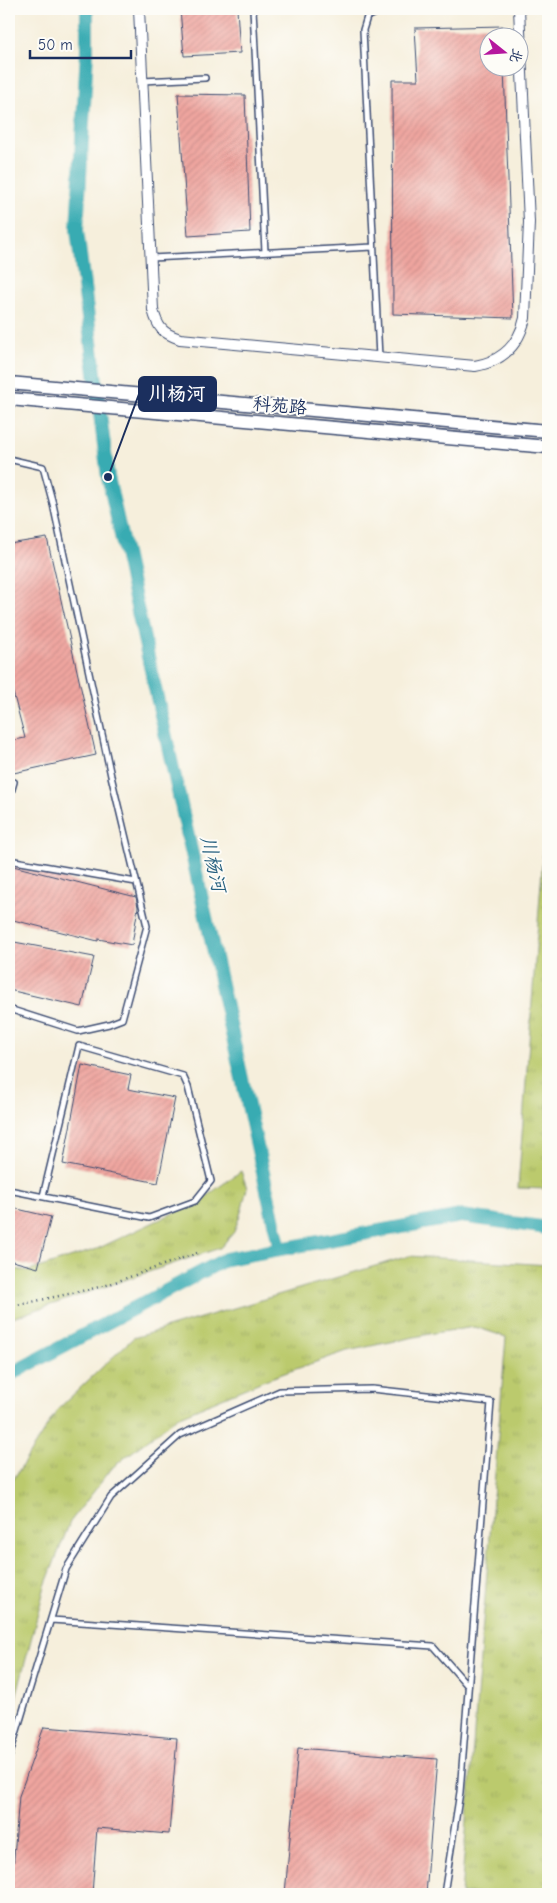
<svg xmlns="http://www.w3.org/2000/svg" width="557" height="1903" font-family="'Comic Neue','LXGW WenKai TC',sans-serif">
  <defs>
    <pattern id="grass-tufts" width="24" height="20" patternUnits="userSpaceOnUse" patternTransform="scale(1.25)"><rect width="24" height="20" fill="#bbca6d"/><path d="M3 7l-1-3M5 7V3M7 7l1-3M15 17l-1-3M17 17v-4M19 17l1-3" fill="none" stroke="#a0ae61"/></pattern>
    <pattern id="building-hatch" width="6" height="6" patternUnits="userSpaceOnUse" patternTransform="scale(1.25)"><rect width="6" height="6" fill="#efa59f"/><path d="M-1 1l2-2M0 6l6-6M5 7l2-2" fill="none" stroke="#cc8e8b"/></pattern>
  </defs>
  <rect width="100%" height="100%" fill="#fdfcf7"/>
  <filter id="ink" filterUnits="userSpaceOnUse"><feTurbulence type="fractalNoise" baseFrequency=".02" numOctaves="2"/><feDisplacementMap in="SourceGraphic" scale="10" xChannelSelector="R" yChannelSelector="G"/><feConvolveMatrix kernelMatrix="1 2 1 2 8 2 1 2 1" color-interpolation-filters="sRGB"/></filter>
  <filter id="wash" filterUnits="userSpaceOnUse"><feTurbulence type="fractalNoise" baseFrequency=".0096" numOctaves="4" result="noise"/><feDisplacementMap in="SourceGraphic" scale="20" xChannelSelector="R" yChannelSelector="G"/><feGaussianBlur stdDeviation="1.12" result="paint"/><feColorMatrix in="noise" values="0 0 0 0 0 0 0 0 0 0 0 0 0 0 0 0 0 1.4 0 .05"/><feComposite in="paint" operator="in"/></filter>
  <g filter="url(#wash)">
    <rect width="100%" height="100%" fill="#f6efdc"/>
    <path fill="url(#grass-tufts)" stroke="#6b7c66" d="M 548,789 L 548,1189 L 518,1188 Z
      M 241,1171 L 247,1188 L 242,1209 L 234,1232 L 220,1248 L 9,1319 L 9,1268 L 29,1271 L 97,1249 L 201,1200 Z
      M 409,1256 L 548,1265 L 548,1894 L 461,1894 L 506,1337 L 475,1327 L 434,1333 L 347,1351 L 265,1380 L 177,1417 L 113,1467 L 70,1522 L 45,1586 L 9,1724 L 9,1486 L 58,1409 L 133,1338 Z"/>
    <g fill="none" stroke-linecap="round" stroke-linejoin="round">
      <path stroke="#38abb2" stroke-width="14" d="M 87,9 L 87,51 L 77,230 L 108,477 L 280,1249
        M 9,1375 L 226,1259 L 461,1216 L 548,1228"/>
    </g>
    <g id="blocks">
      <path fill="url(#building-hatch)" d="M 180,9 L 237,9 L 240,53 L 184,56 Z
        M 503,26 L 503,38 L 490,38 L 490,68 L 504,68 L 513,318 L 393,314 L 392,80 L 418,80 L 415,28 Z
        M 178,94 L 245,95 L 250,232 L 188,236 Z
        M 47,538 L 96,755 L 9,774 L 9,741 L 25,738 L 9,677 L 9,544 Z
        M 9,865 L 136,897 L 138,907 L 132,945 L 98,939 L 98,941 L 9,919 Z
        M 9,941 L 94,957 L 82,1007 L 9,990 Z
        M 82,1065 L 131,1075 L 128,1089 L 175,1098 L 158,1183 L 63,1164 Z
        M 9,1207 L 51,1217 L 38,1268 L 9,1260 Z
        M 44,1727 L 177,1738 L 169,1834 L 97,1828 L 92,1894 L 11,1894 L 19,1796 Z
        M 298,1748 L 437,1759 L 426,1894 L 285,1894 Z"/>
    </g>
  </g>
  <g filter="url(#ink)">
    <use href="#blocks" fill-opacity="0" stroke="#3c4c71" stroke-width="1"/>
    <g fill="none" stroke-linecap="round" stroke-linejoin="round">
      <defs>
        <path id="service" d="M 253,9 L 265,252
          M 378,9 L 378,12 L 367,17 L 363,30 L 379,357
          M 378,12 L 441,9
          M 142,81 L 205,78
          M 151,258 L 373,247
          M 9,459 L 43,467 L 53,504 L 111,776 L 147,926 L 122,1019 L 109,1024 L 78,1031 L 9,1009
          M 9,799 L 14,782
          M 9,860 L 136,882
          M 9,1190 L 149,1218 L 195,1201 L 211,1181 L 188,1087 L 183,1076 L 79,1046 L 43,1196
          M 51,1620 L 433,1646 L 468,1686
          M 9,1757 L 66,1569 L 111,1497 L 180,1435 L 280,1391 L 372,1389 L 491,1402 L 460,1792 L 444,1894"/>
        <path id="minor" d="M 139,9 L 153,310 C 158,328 162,333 180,339 L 475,366 C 503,361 519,345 525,318 L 529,222 L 519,9"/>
        <path id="tertiary" d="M 9,383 L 548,431
          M 9,399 L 548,447"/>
      </defs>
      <use href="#service" stroke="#3c4c71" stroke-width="8"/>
      <use href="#minor" stroke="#3c4c71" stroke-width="12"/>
      <use href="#tertiary" stroke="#3c4c71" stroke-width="15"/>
      <path stroke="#3c4c71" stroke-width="2.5" stroke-dasharray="1 4" stroke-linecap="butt" d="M 9,1307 L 104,1286 L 197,1253"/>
      <use href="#service" stroke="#fff" stroke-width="5"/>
      <use href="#minor" stroke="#fff" stroke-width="10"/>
      <use href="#tertiary" stroke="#fff" stroke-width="12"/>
    </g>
  </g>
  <g text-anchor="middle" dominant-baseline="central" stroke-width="4" stroke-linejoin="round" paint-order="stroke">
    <g font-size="18" fill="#1b2f5e" stroke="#fdfcf7">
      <text transform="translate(280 406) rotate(5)">科苑路</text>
    </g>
    <g font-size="19" font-style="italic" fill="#276180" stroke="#fdfcf7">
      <text transform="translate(213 864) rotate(77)">川杨河</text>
    </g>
  </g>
  <path fill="none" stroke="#1b2f5e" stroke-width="2" d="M108 477L139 394"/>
  <circle fill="#1b2f5e" stroke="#fdfcf7" stroke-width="2" cx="108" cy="477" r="5"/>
  <rect fill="#1b2f5e" stroke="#1b2f5e" stroke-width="2" x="139" y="377" width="77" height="34" rx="5"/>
  <g font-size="19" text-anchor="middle" font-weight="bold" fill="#fff">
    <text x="177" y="400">川杨河</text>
  </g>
  <rect width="557" height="1903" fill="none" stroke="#fdfcf7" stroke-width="30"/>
  <g transform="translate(504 52) rotate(107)"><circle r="24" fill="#fdfcf7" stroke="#a3aaba"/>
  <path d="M0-4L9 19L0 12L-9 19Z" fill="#b5179e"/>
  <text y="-8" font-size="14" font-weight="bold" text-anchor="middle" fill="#1b2f5e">北</text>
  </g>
  <path d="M30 50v8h101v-8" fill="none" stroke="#1b2f5e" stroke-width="2.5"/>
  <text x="38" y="50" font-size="15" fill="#1b2f5e" stroke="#fdfcf7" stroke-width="4" paint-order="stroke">50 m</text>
</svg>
